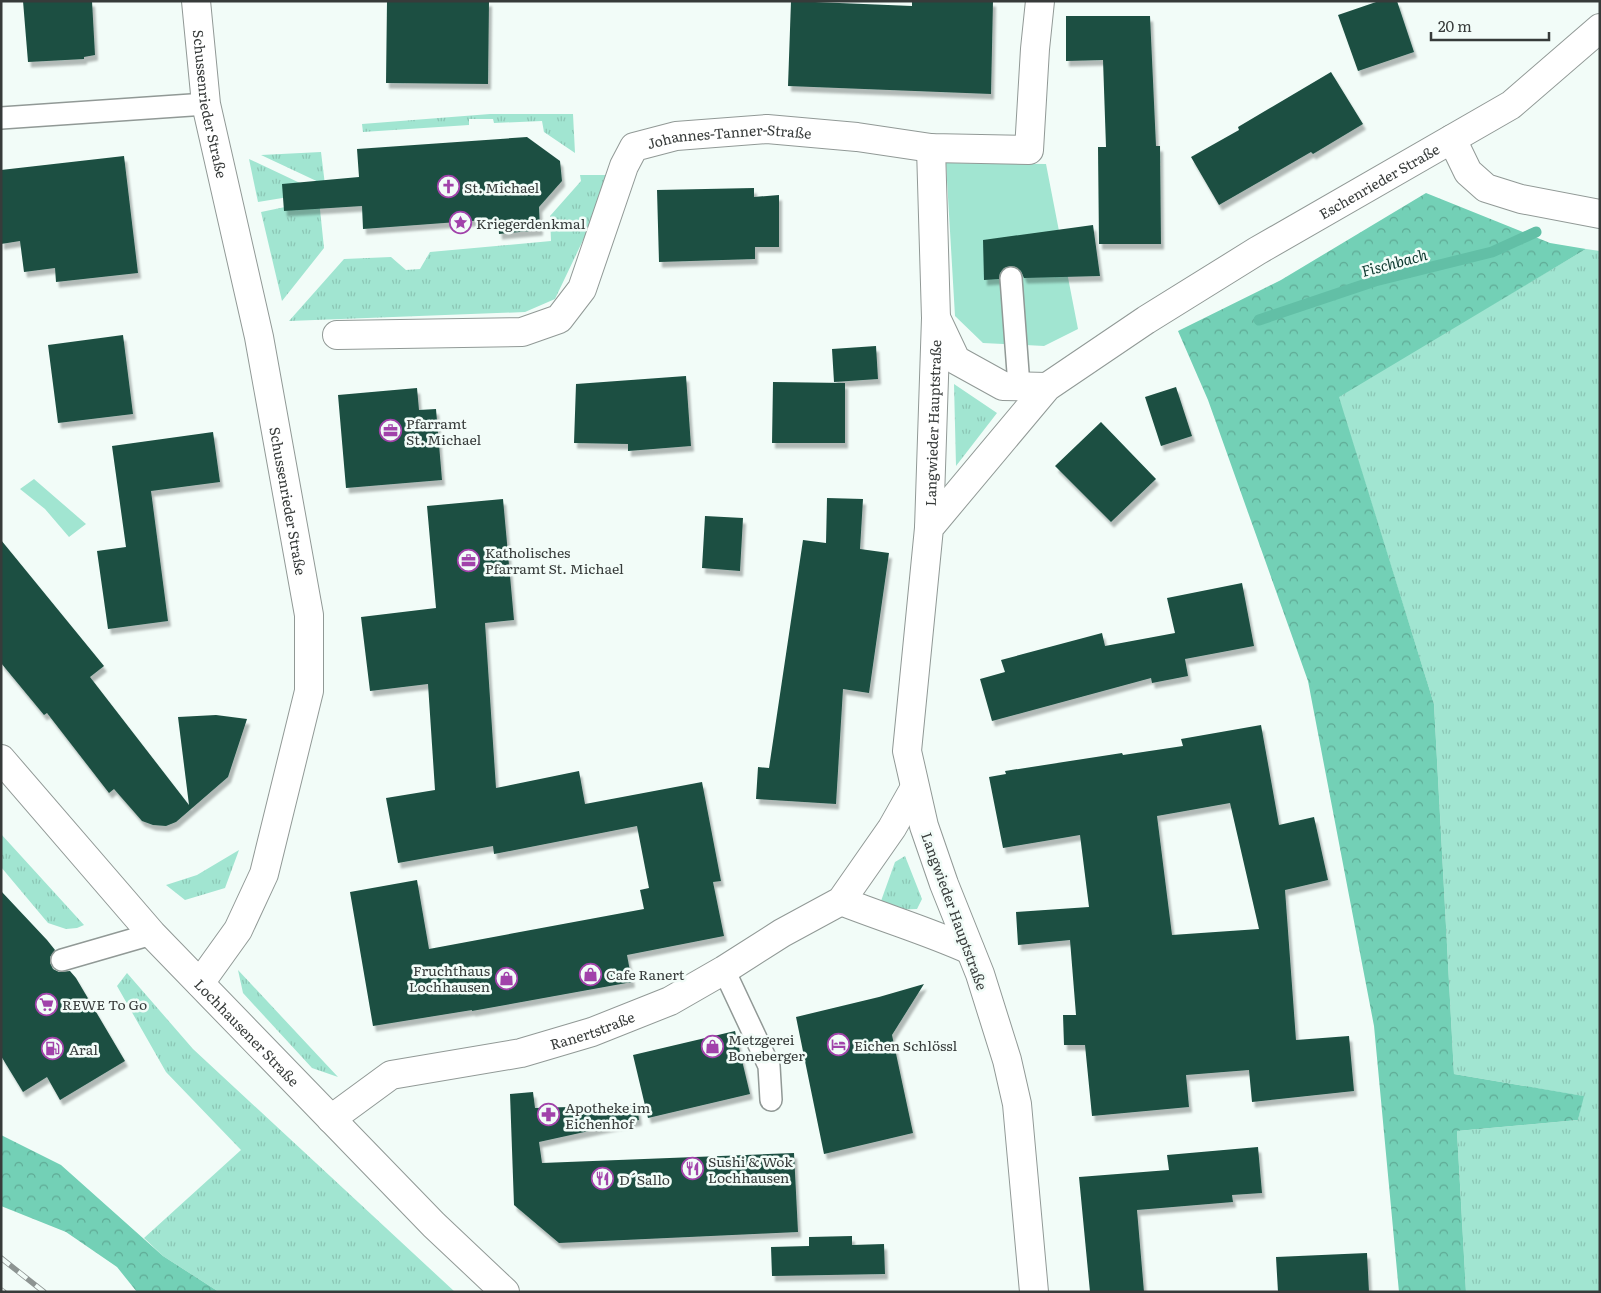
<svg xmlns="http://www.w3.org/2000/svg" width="1601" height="1293" font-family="Literata,serif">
  <defs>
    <pattern id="grass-tufts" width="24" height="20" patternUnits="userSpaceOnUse" patternTransform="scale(1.25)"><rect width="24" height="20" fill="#a1e5d1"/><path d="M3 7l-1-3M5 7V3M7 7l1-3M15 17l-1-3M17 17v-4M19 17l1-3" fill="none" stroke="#8bc5b4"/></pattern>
    <pattern id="forest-crowns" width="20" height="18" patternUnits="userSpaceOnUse" patternTransform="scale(1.25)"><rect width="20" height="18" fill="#73d0b6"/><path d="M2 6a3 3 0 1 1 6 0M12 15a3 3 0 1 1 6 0" fill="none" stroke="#5faa95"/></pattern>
    <filter id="shadow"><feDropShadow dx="3" dy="5.5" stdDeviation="1" flood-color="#0004"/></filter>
  </defs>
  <rect width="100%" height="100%" fill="#f2fcf8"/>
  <path fill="url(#grass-tufts)" d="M 490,114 L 573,114 L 575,153 L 544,132 L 542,121 L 494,123 L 493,119 L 469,119 L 469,125 L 363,132 L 362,124 Z
    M 321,152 L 325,185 L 261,155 Z
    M 249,159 L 319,192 L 258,202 Z
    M 580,175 L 614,175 L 555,299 L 525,312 L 289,321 L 344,259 L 391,257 L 406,270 L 420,269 L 430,252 L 551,241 L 550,216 L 581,181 Z
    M 319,200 L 324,248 L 282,301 L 261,212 Z
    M 1586,249 L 1600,251 L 1600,1292 L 1466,1292 L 1457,1131 L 1578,1120 L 1583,1096 L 1454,1074 L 1434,704 L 1338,396 Z
    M 954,384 L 997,413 L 956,466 Z
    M 1,834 L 84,925 L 77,928 L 66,929 L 48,923 L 1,867 Z
    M 239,850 L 225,888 L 185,900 L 166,885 L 197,875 Z
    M 905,856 L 922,899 L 917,909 L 891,910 L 881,901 L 895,862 Z
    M 238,970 L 338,1077 L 312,1068 L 243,993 Z
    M 127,973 L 193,1049 L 455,1292 L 219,1292 L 163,1256 L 144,1238 L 241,1150 L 166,1072 L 117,986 Z"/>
  <path fill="url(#forest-crowns)" d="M 1426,193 L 1550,243 L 1586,249 L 1339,397 L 1434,704 L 1454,1074 L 1584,1096 L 1578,1120 L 1457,1131 L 1466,1292 L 1399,1292 L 1374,1026 L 1308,681 L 1208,400 L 1178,331 L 1281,280 Z
    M 1,1135 L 61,1165 L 163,1256 L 219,1292 L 137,1292 L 117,1267 L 66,1232 L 1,1206 Z"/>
  <path fill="#a1e5d1" d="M 946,163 L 1046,164 L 1078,329 L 1044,346 L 983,343 L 955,316 Z
    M 34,479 L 86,524 L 69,537 L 45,509 L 20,489 Z"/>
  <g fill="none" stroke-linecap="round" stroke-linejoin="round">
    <path stroke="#62bfa6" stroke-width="11" d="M 1259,320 L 1375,281 L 1492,252 L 1536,232"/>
  </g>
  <path fill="#1c4f42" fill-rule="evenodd" filter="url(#shadow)" d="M 23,1 L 92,1 L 95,55 L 84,57 L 84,59 L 28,62 Z
    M 387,1 L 489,1 L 488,84 L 386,83 Z
    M 791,1 L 912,6 L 912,1 L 993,1 L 991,94 L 788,86 Z
    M 1379,1 L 1397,1 L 1414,52 L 1358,71 L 1338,15 Z
    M 1066,16 L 1150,16 L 1156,146 L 1160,146 L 1161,244 L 1099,244 L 1098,147 L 1106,147 L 1103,60 L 1066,61 Z
    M 1331,72 L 1363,124 L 1313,154 L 1311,152 L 1219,205 L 1191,157 L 1239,130 L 1238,127 Z
    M 527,137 L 560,161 L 562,181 L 539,207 L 540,230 L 499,234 L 498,219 L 363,229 L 362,206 L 284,211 L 282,184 L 359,177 L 357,149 Z
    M 124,156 L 138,273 L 56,282 L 55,268 L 24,272 L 20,241 L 1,244 L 1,170 Z
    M 754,188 L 754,197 L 779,195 L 779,247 L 755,247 L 755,259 L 659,262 L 657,190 Z
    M 1093,225 L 1100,276 L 1024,278 L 1021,271 L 1016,267 L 1011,266 L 1004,268 L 1000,273 L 999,279 L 984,280 L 983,240 Z
    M 123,335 L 133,414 L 58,423 L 48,345 Z
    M 876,346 L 878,379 L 834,382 L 832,349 Z
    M 686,376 L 691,446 L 628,451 L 628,444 L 574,443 L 576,384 Z
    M 773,382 L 845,383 L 845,443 L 772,443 Z
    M 1176,387 L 1192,436 L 1161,446 L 1145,397 Z
    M 417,388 L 419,410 L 436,409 L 442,480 L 346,488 L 338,395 Z
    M 1101,422 L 1156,479 L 1111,522 L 1055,466 Z
    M 213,432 L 220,482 L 151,491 L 168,621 L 108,629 L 97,551 L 126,547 L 112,446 Z
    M 827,498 L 863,499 L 860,549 L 889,553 L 869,693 L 843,689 L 836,804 L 756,799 L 758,767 L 769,768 L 803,540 L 826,543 Z
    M 503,499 L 514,620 L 485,623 L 496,788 L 579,771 L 585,804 L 702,782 L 721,881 L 713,882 L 724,936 L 627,955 L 632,982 L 472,1011 L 472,1010 L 373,1026 L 350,892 L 417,880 L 429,949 L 644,909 L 640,890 L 649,888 L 637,826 L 494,854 L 493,846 L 398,863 L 386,798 L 435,790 L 428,684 L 370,691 L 361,617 L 436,608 L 427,506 Z
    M 705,516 L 743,518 L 740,571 L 702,568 Z
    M 1,540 L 104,666 L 90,677 L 189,805 L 178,717 L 216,715 L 247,719 L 228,777 L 176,822 L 166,826 L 153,825 L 142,821 L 114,789 L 109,793 L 47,713 L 44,715 L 1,663 Z
    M 1242,583 L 1254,646 L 1185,659 L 1188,676 L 1152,683 L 1151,678 L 992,721 L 980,679 L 1005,672 L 1001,660 L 1102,633 L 1105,646 L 1175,633 L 1167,598 Z
    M 1261,725 L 1279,825 L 1314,817 L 1328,880 L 1285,890 L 1296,1040 L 1349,1036 L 1354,1091 L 1252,1102 L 1249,1070 L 1186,1075 L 1189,1107 L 1092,1116 L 1085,1045 L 1064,1045 L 1063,1015 L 1076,1015 L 1070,940 L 1018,945 L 1016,912 L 1089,907 L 1080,835 L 1003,848 L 989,777 L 1006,774 L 1005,771 L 1122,753 L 1123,755 L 1183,746 L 1181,739 ZM 1230,803 L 1259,929 L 1172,935 L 1157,816 Z
    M 1,891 L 47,940 L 55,950 L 50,957 L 50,963 L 53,969 L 59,972 L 70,971 L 76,978 L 125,1061 L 60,1100 L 47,1077 L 23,1092 L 1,1056 Z
    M 924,984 L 892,1035 L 913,1133 L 824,1154 L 796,1017 L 879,997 Z
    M 735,1031 L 750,1094 L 648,1118 L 633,1055 Z
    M 533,1092 L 535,1108 L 637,1105 L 639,1120 L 539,1142 L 542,1163 L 794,1153 L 798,1232 L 559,1243 L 514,1205 L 510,1094 Z
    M 1258,1147 L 1262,1193 L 1232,1195 L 1233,1202 L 1137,1210 L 1144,1292 L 1090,1292 L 1079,1177 L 1169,1170 L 1167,1155 Z
    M 852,1236 L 852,1245 L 884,1244 L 885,1274 L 772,1276 L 771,1247 L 809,1246 L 809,1237 Z
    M 1367,1253 L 1369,1292 L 1278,1292 L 1276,1257 Z"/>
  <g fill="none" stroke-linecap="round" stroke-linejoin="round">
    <defs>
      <path id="service" d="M 1,118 L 206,104
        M 1011,278 L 1019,386
        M 62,960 L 152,934
        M 724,970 L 769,1066 L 771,1100"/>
      <g id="minor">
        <path id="s1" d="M 196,1 L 206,104 L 259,337 L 309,615 L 309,691 L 264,874 L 238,930 L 200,983"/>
        <path d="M 938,322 L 956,360 L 1003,386 L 1047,387"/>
        <path id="s2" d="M 337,335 L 522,332 L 559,319 L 582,289 L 624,166 L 634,147 L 676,136 L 767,129 L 857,137 L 931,148 L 1029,150 L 1035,49 L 1040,1"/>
        <path id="s3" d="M 929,528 L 936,318 L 931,148"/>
        <path d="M 841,901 C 884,918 928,931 970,950"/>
        <path id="s4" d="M 331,1119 L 391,1075 L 521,1053 L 592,1032 L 670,1001 L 724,970 L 782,933 L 841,901 L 892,828 L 914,789"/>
      </g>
      <g id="tertiary">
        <path d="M 1452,139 L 1468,172 L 1486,188 L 1521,199 L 1600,214"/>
        <path id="s5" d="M 1034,1292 L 1017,1104 L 1007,1060 L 980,974 L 944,884 L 924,826 L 907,751 L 929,528 L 1047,387 L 1146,320 L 1257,251 L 1511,105 L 1600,28"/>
      </g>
      <g id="secondary">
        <path id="s6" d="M 1,759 L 152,934 L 434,1225 L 505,1292"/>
      </g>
    </defs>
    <use href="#service" stroke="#919996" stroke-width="24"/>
    <use href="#minor" stroke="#919996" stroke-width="30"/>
    <use href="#tertiary" stroke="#919996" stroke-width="30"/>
    <use href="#secondary" stroke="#919996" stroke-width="30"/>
    <use href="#service" stroke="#fff" stroke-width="21"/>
    <use href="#minor" stroke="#fff" stroke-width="28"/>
    <use href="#tertiary" stroke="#fff" stroke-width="28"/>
    <use href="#secondary" stroke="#fff" stroke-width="28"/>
    <defs>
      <path id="rail" d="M 1,1258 L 44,1292
        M 1,1290 L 4,1292"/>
    </defs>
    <use href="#rail" stroke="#8d9492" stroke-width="5.5"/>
    <use href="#rail" stroke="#f2fcf8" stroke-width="4" stroke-dasharray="11" stroke-linecap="butt"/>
  </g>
  <defs>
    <symbol id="church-ring" viewBox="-11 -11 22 22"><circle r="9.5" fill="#f2fcf8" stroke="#a142aa" stroke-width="1.5"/><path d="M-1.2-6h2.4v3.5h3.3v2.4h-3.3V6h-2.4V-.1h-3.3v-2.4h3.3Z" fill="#a142aa"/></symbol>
    <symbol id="sight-ring" viewBox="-11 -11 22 22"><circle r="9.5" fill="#f2fcf8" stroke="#a142aa" stroke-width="1.5"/><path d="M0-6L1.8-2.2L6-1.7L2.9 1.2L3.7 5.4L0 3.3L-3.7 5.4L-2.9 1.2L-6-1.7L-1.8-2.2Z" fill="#a142aa"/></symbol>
    <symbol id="office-ring" viewBox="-11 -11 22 22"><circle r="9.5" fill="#f2fcf8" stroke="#a142aa" stroke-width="1.5"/><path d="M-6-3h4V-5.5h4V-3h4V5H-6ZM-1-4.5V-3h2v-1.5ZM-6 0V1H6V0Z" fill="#a142aa"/></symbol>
    <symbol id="shop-ring" viewBox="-11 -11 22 22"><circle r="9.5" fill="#f2fcf8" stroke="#a142aa" stroke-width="1.5"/><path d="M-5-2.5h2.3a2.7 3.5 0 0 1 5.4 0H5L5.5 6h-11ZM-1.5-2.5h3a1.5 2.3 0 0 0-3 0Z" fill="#a142aa"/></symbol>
    <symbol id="supermarket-ring" viewBox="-11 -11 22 22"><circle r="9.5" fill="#f2fcf8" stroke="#a142aa" stroke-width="1.5"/><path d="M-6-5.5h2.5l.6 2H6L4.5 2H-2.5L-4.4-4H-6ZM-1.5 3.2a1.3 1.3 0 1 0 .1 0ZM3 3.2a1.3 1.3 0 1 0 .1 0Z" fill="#a142aa"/></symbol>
    <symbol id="hotel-ring" viewBox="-11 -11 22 22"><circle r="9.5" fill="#f2fcf8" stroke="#a142aa" stroke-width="1.5"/><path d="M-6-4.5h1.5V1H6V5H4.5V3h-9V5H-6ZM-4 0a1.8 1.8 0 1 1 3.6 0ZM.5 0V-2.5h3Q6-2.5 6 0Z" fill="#a142aa"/></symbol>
    <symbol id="fuel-ring" viewBox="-11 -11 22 22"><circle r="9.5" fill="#f2fcf8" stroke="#a142aa" stroke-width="1.5"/><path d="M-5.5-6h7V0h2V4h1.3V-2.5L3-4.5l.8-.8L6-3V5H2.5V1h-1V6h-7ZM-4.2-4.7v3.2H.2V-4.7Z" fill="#a142aa"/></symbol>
    <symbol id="pharmacy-ring" viewBox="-11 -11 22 22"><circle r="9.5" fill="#f2fcf8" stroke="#a142aa" stroke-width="1.5"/><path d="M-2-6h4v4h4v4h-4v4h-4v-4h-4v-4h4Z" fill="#a142aa"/></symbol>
    <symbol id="restaurant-ring" viewBox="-11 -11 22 22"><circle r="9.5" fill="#f2fcf8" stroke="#a142aa" stroke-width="1.5"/><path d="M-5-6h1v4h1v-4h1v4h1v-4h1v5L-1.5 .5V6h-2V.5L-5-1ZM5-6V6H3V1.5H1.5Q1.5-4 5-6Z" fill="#a142aa"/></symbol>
  </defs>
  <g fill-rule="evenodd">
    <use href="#church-ring" x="436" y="174" width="25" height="25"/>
    <use href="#sight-ring" x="448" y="210" width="25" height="25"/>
    <use href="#office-ring" x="378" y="418" width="25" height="25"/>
    <use href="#office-ring" x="456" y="548" width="25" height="25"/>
    <use href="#shop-ring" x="578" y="962" width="25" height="25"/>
    <use href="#shop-ring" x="494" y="966" width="25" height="25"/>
    <use href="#supermarket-ring" x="34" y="992" width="25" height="25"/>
    <use href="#hotel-ring" x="826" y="1032" width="25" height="25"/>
    <use href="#shop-ring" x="700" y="1034" width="25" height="25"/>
    <use href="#fuel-ring" x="40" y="1036" width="25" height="25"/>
    <use href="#pharmacy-ring" x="536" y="1102" width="25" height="25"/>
    <use href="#restaurant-ring" x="680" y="1156" width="25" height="25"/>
    <use href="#restaurant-ring" x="590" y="1166" width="25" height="25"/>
  </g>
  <g text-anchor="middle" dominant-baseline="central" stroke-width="5" stroke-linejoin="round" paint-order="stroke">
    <g font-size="14" fill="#373b3a" stroke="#f2fcf8">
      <text stroke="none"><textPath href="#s1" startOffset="104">Schussenrieder Straße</textPath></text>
      <text stroke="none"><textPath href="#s2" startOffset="510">Johannes-Tanner-Straße</textPath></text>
      <text stroke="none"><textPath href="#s5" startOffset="1358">Eschenrieder Straße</textPath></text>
      <text stroke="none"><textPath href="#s3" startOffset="105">Langwieder Hauptstraße</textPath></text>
      <text stroke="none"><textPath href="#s1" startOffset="509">Schussenrieder Straße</textPath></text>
      <text transform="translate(955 911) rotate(70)">Langwieder Hauptstraße</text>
      <text stroke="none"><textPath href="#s4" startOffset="281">Ranertstraße</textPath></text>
      <text stroke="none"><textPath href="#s6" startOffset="368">Lochhausener Straße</textPath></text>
    </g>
    <g font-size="14" fill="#373b3a" stroke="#f2fcf8" text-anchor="start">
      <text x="464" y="187">St. Michael</text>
      <text x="476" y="223">Kriegerdenkmal</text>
      <text x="406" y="423">Pfarramt<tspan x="406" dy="16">St. Michael</tspan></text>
      <text x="485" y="552">Katholisches<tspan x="485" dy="16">Pfarramt St. Michael</tspan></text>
      <text x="490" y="970" text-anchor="end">Fruchthaus<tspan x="490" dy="16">Lochhausen</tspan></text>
      <text x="606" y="974">Cafe Ranert</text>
      <text x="62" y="1004">REWE To Go</text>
      <text x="728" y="1039">Metzgerei<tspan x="728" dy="16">Boneberger</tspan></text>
      <text x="854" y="1045">Eichen Schlössl</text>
      <text x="69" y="1049">Aral</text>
      <text x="565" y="1107">Apotheke im<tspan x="565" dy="16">Eichenhof</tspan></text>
      <text x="708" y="1161">Sushi &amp; Wok<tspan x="708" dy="16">Lochhausen</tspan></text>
      <text x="619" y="1179">D´Sallo</text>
    </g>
    <g font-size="15" font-style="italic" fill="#0d392f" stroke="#f2fcf8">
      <text transform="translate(1394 262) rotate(-15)">Fischbach</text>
    </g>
  </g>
  <rect width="1601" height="1293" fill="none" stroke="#373b3a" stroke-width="5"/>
  <path d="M1431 32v8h118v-8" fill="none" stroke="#373b3a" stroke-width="2.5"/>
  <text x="1438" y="32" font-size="15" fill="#373b3a" stroke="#f2fcf8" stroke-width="4" paint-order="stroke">20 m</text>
</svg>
